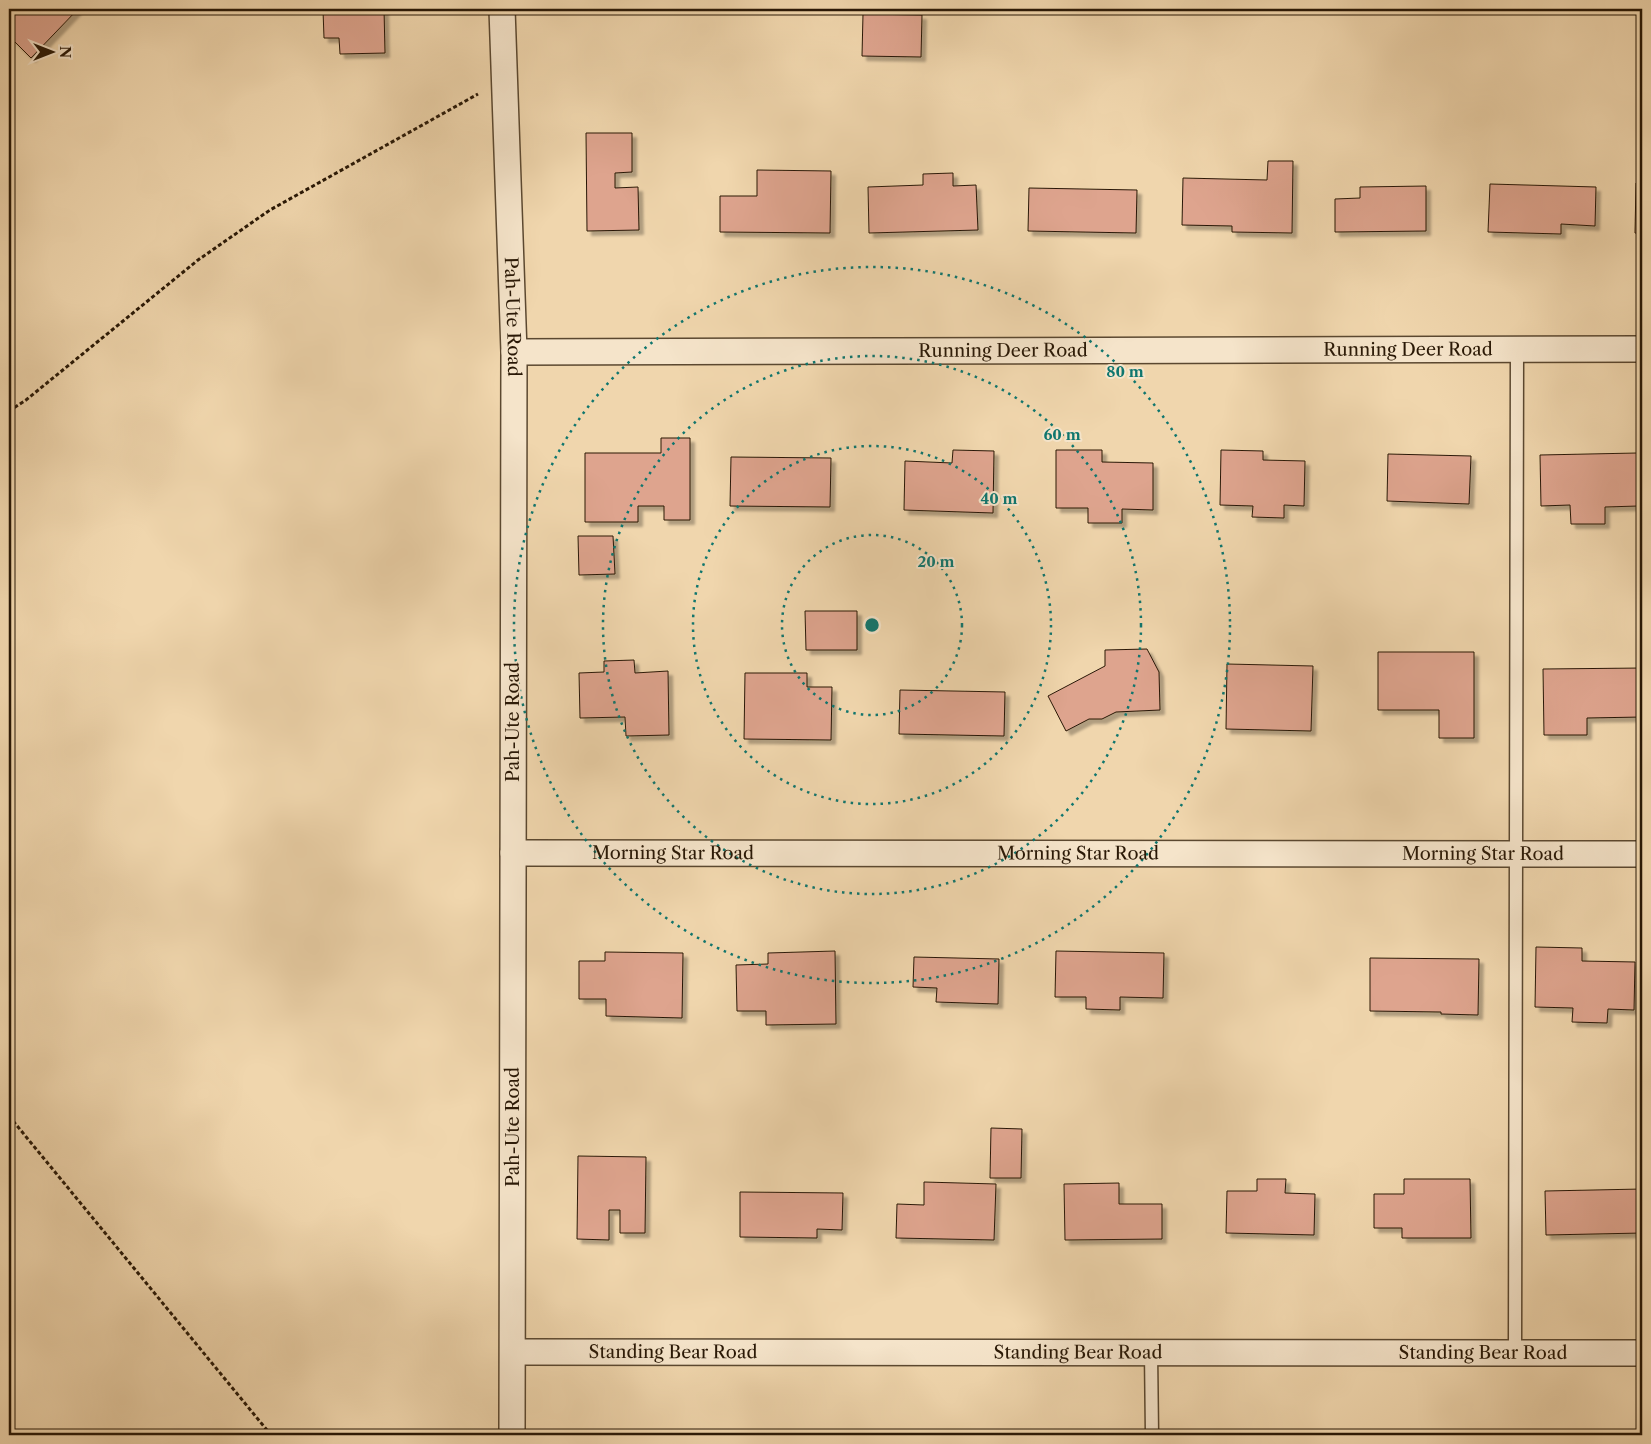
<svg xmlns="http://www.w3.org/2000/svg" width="1651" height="1444" font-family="'Libre Caslon Text',serif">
  <defs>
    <filter id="shadow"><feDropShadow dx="4.5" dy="4.5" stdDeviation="1" flood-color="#0004"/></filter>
  </defs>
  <rect width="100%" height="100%" fill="#f0d6ad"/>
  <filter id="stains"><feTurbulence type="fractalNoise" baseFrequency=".004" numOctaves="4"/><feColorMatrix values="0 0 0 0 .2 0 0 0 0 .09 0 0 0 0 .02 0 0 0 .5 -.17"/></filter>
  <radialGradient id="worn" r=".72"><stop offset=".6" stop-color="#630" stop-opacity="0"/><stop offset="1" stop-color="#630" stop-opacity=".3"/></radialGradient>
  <path fill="#dea48e" stroke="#291806" filter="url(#shadow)" d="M 17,9 L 78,9 L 31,58 L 9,36 L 9,17 Z
    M 334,9 L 384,9 L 385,53 L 340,54 L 339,38 L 324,38 L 323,10 L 334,10 Z
    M 863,14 L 922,15 L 921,57 L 862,56 Z
    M 586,133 L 632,133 L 632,172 L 615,173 L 615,188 L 638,187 L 639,230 L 587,231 Z
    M 1268,161 L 1293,161 L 1292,233 L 1232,232 L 1232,226 L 1182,225 L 1183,178 L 1267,180 Z
    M 757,170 L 831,171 L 830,233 L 720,232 L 720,196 L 757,196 Z
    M 953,173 L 953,186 L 976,185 L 978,230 L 869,233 L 868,187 L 923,185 L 923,174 Z
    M 1636,183 L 1642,183 L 1642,234 L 1635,233 Z
    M 1490,184 L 1596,187 L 1595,226 L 1561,224 L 1561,234 L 1488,232 Z
    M 1426,186 L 1426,231 L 1335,232 L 1335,199 L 1360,198 L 1360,187 Z
    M 1029,188 L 1137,190 L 1136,233 L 1028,231 Z
    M 661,438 L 690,438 L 690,520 L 664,520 L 664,506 L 638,506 L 638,522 L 585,522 L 585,453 L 661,453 Z
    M 953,450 L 994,451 L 993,513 L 904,510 L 905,461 L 952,463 Z
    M 1056,450 L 1102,450 L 1102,462 L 1153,463 L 1153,510 L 1122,509 L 1122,523 L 1088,523 L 1088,508 L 1056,508 Z
    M 1221,450 L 1263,451 L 1263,460 L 1305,461 L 1304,506 L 1284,505 L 1284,518 L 1252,517 L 1253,506 L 1220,505 Z
    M 1637,453 L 1638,506 L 1605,507 L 1605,524 L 1571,524 L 1570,505 L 1541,506 L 1540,455 Z
    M 1388,454 L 1471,456 L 1469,504 L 1387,501 Z
    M 731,457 L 831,458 L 830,507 L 730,506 Z
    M 578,536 L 613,536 L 615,574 L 579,575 Z
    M 805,611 L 857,611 L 857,650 L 806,650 Z
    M 1147,649 L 1159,672 L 1160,710 L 1116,712 L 1102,719 L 1089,719 L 1066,731 L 1048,696 L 1105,666 L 1105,650 Z
    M 1378,652 L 1474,652 L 1474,738 L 1439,738 L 1439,710 L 1378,710 Z
    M 634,660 L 635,673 L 668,671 L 669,735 L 626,736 L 625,717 L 580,718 L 579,673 L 604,672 L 604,661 Z
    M 1227,664 L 1313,666 L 1311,731 L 1226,729 Z
    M 1642,668 L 1642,717 L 1587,718 L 1587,735 L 1544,735 L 1543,669 Z
    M 745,673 L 807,673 L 807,687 L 832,687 L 831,740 L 744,739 Z
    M 900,690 L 1005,692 L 1004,736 L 899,734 Z
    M 1536,947 L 1582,948 L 1582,961 L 1635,962 L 1634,1010 L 1608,1009 L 1607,1023 L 1572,1022 L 1573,1008 L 1535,1007 Z
    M 835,951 L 836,1024 L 766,1025 L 766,1011 L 737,1011 L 736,965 L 768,964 L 768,953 Z
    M 1056,951 L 1164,953 L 1163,998 L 1120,997 L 1120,1010 L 1086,1009 L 1086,997 L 1055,997 Z
    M 605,952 L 683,953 L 682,1018 L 606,1016 L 606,999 L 579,999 L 579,961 L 605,961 Z
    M 914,957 L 999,959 L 998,1004 L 936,1002 L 937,988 L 913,987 Z
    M 1370,958 L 1479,959 L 1478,1015 L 1441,1014 L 1441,1012 L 1370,1011 Z
    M 991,1128 L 1022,1129 L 1021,1178 L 990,1178 Z
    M 578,1156 L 646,1157 L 645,1233 L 620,1233 L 620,1210 L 609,1210 L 609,1240 L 577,1239 Z
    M 1257,1179 L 1286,1179 L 1285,1193 L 1315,1194 L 1314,1235 L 1226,1233 L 1227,1191 L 1257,1191 Z
    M 1404,1179 L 1470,1179 L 1471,1238 L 1402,1238 L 1402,1228 L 1374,1228 L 1374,1194 L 1404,1194 Z
    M 924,1182 L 996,1184 L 994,1240 L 896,1238 L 897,1204 L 924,1205 Z
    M 1119,1183 L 1119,1204 L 1162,1204 L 1162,1239 L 1065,1240 L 1064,1184 Z
    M 1642,1189 L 1642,1233 L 1546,1235 L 1545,1191 Z
    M 740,1192 L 843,1193 L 842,1230 L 817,1229 L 817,1238 L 740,1237 Z"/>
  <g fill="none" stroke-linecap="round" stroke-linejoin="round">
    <defs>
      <path id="lane" d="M 1151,1352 L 1152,1435
        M 1515,1353 L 1517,349"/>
      <g id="street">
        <path id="s1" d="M 502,9 L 514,352 L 512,1435"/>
        <path id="s2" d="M 514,352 L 1642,349"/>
        <path id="s3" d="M 513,853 L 1642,854"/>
        <path id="s4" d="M 513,1352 L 1642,1353"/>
      </g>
    </defs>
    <use href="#lane" stroke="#5b4830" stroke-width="15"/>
    <use href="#street" stroke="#5b4830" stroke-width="28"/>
    <path stroke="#291806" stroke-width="3" stroke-dasharray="4 2.5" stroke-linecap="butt" d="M 9,411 L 26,400 L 198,260 L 270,210 L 478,94
      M 9,1116 L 271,1435"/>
    <use href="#lane" stroke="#f5e4ca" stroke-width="12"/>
    <use href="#street" stroke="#f5e4ca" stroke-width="25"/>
  </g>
  <g fill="none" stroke="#0f766e" stroke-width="2.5" stroke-dasharray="2.5 5">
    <circle cx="872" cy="625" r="90"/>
    <circle cx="872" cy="625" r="179"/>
    <circle cx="872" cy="625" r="269"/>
    <circle cx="872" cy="625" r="358"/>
  </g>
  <g text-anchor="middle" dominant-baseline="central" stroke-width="4" stroke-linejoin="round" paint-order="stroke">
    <g font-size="18" fill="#291806" stroke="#f5e4ca">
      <text stroke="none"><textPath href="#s1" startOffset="308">Pah-Ute Road</textPath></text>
      <text stroke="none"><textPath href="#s2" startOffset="894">Running Deer Road</textPath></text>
      <text stroke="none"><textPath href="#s2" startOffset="489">Running Deer Road</textPath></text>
      <text transform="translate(513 722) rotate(-90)">Pah-Ute Road</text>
      <text stroke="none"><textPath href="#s3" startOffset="160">Morning Star Road</textPath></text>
      <text stroke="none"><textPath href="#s3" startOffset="565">Morning Star Road</textPath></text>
      <text stroke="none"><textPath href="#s3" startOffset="970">Morning Star Road</textPath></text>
      <text transform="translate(513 1127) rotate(-90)">Pah-Ute Road</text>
      <text stroke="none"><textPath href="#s4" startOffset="160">Standing Bear Road</textPath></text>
      <text stroke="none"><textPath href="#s4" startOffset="565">Standing Bear Road</textPath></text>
      <text stroke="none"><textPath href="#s4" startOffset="970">Standing Bear Road</textPath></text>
    </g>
  </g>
  <circle cx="872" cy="625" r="8" fill="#0f766e" stroke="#f5e4ca" stroke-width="2.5"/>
  <g font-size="15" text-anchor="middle" font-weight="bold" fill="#0f766e" stroke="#f5e4ca" stroke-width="4" stroke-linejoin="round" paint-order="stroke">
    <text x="1125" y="377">80 m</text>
    <text x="1062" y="440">60 m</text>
    <text x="999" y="504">40 m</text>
    <text x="936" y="567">20 m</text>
  </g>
  <rect width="1651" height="1444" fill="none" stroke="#f0d6ad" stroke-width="30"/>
  <rect x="10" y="10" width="1631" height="1424" fill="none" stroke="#291806" stroke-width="2.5"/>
  <rect x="15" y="15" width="1621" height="1414" fill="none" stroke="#291806"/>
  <g transform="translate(52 52) rotate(90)" stroke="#f5e4ca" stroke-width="4" paint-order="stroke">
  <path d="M0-4L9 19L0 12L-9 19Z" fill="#291806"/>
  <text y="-8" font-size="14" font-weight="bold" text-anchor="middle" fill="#291806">N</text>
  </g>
  <rect width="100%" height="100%" filter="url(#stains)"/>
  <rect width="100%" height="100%" fill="url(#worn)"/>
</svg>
